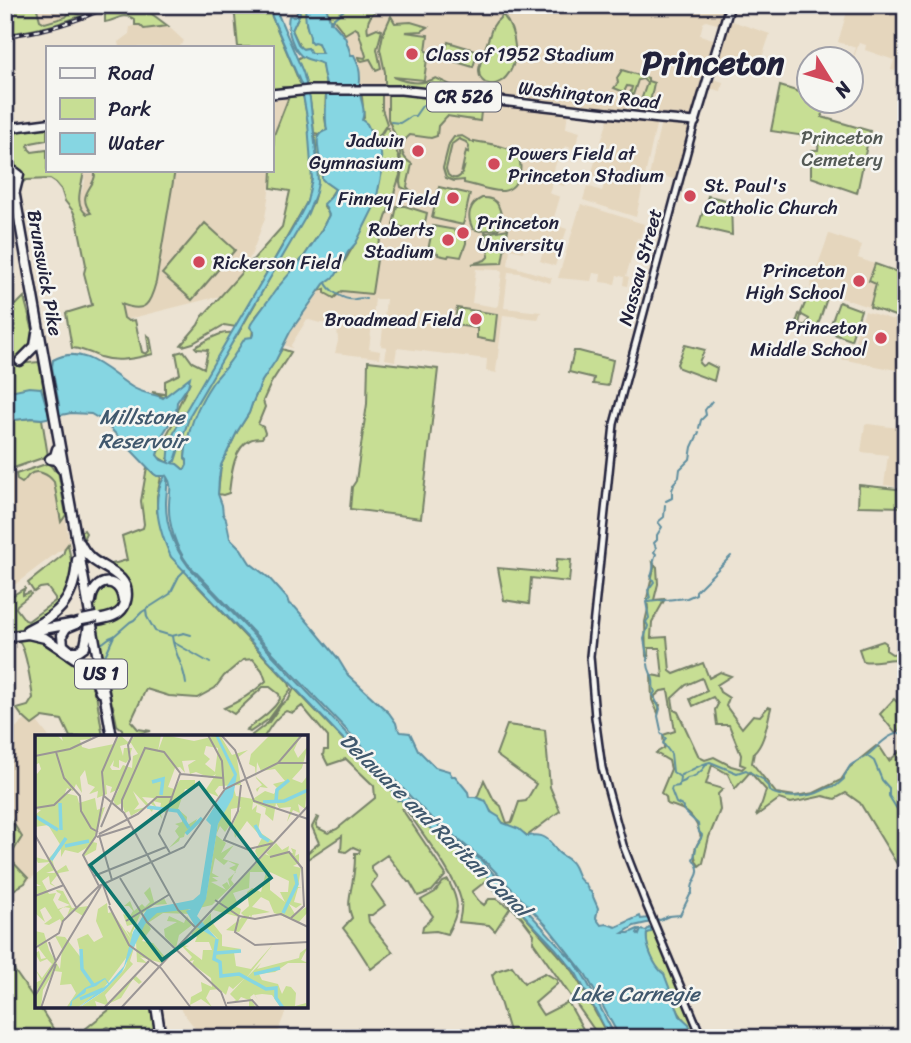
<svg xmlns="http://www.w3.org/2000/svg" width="911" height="1043" font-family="Sriracha,sans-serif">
  <rect width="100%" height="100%" fill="#ece3d3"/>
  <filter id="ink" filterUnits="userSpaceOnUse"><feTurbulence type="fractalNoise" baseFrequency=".0143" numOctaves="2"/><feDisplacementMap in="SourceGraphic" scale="14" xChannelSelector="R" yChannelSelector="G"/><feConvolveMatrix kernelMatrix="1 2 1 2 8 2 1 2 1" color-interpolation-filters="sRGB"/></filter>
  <g filter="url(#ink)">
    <path fill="#e5d6bd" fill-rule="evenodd" d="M 5,5 L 108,5 L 77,19 L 55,26 L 5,34 Z
      M 323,5 L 727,5 L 721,25 L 706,21 L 703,23 L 700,35 L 716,40 L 705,76 L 723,82 L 721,91 L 705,87 L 704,90 L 701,89 L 690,120 L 359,87 L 360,82 L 357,61 L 354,55 L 351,55 L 347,45 L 347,43 L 346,43 L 341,33 L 330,20 L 329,15 Z
      M 849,5 L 906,5 L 906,64 L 899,62 L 895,71 L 891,70 L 894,60 L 865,50 L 866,45 L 859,43 L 854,57 L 853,57 L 856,48 L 838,42 Z
      M 729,20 L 770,34 L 756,75 L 716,61 Z
      M 135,25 L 140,25 L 144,29 L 168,26 L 184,41 L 179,47 L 119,47 L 118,42 L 129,34 L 130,27 Z
      M 381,92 L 568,110 L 566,128 L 580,132 L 574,149 L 565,146 L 561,157 L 558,157 L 551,179 L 565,184 L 564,186 L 553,183 L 549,193 L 560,197 L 552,224 L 567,229 L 555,266 L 540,261 L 543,252 L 525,247 L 523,252 L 510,249 L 508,265 L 552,278 L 550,283 L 520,273 L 508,272 L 504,308 L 541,312 L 538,319 L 503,315 L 496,371 L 497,373 L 486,371 L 487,359 L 397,348 L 395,361 L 385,359 L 387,347 L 381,346 L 386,299 L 375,299 L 369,349 L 380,351 L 379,358 L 335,353 L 338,341 L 337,326 L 335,324 L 320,323 L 309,320 L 306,321 L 291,345 L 292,348 L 284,345 L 297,320 L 322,287 L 375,205 L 382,172 L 379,148 L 367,124 ZM 476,269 L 500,270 L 502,272 L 498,305 L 496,307 L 472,303 Z
      M 290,95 L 273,136 L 273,166 L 265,218 L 251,256 L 237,278 L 220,296 L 124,320 L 102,218 L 79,219 L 76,210 L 85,181 L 83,170 L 271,170 L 271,101 L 283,99 L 283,96 Z
      M 609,116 L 657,121 L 636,217 L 583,200 L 587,186 L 602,191 L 606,179 L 591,175 Z
      M 661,121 L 690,124 L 677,180 L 656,174 L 655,178 L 649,177 Z
      M 581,204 L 644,224 L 640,238 L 637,238 L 626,276 L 629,277 L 627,286 L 623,285 L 624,277 L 617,275 L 615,284 L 600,282 L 601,274 L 593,273 L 591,281 L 558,278 Z
      M 829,234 L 862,245 L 858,258 L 906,275 L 906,320 L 810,287 Z
      M 865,311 L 906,324 L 906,372 L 841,359 L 846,357 L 850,354 Z
      M 868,424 L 906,429 L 906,488 L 884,485 L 888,455 L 861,452 L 865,425 Z
      M 56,461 L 70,547 L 59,551 L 5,592 L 5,477 Z
      M 32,715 L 49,737 L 37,737 L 37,874 L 25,883 L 5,858 L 5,736 Z
      M 178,1006 L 281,1006 L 285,1013 L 280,1026 L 279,1033 L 273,1038 L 187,1038 L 195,1028 Z"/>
    <path fill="#c7de94" stroke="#748068" stroke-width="2" fill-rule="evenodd" d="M 5,5 L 36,5 L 40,20 L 45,23 L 66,17 L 69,13 L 68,5 L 74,5 L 76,13 L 78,14 L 92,5 L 108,5 C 71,21 45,29 5,34 Z
      M 116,5 L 146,5 L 144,8 L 168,26 L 144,29 L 140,25 L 135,25 L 135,20 C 125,11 115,21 105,22 L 105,14 L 103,12 Z
      M 229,5 L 267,5 L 302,88 L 282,87 L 279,91 L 271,92 L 271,47 L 238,47 L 235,16 Z
      M 297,5 L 306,5 L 306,24 L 312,40 L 318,43 L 322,53 L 315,54 L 310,53 L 308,48 L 301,49 L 292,30 L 300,13 Z
      M 382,5 C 373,12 365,20 368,32 L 377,28 L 382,30 L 377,49 L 381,68 L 376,70 L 370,59 L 362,61 L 360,60 L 359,57 L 365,58 L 366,56 L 358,30 L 355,28 L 345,34 L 333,19 L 330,20 L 329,15 L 323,6 Z
      M 503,15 C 516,31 521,61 506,77 C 497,88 479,87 479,70 C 479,64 490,35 492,28 L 496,22 Z
      M 391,16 L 395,23 L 411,22 L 428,27 L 422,31 L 405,32 L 428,35 L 426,51 L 428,52 L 424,80 L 393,77 C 407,83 422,85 436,78 L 463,91 L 483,93 L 483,97 L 388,87 L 385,84 L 385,72 L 380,49 L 383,34 Z
      M 448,42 L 478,51 L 473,67 L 443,58 Z
      M 302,56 L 320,61 L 322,64 L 326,87 L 325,118 L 327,130 L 319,134 L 314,133 C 312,107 308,83 297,59 Z
      M 622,70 L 648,78 L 648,81 L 654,83 L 649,107 L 639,106 L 647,83 L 643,79 L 638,80 L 633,95 L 630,94 L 632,87 L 627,86 L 624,92 L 614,88 L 618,83 L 617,78 Z
      M 780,86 L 809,95 L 810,102 L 826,102 L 822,117 L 870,131 L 857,193 L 811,177 L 811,150 L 818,150 L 819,138 L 771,131 Z
      M 359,92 L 379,92 L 382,94 L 382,109 L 387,124 L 377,139 L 380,147 L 384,146 L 381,135 L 385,128 L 388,128 L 399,158 L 400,175 L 381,233 L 372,293 L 371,294 L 342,291 L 334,298 L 325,293 L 325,289 L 319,291 C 321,288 323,285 325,282 C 329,278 334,277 338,272 C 363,231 406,164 362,120 L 364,118 L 362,97 Z
      M 388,92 L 482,102 L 480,121 L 447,116 L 438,126 L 437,136 L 431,138 L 410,135 C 399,144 399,156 412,164 L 407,187 L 410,190 L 407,190 L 401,187 L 400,182 L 402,169 L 399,144 L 388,119 Z
      M 290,94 L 303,94 C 309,129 318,168 307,202 L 236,327 L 224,325 L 193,343 L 183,346 L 181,345 L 198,325 L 202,317 L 282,227 L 290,191 L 271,188 L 274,135 Z
      M 47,126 L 47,140 L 31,143 L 28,145 L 29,149 L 32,152 L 47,150 L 47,170 L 84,170 C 83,184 72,204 87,214 L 91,213 C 75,192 97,189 95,170 L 175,170 L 156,282 C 150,304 146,314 121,304 L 124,318 L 128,321 L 135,320 L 142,352 L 146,354 L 149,351 L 147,335 L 150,337 L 153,354 C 135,358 118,363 100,357 C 91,353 83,349 72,348 L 66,313 L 92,305 L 84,273 L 86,265 L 77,220 L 73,211 L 65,201 L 61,189 L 56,183 L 50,179 L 26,180 L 22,183 C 22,175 20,174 15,168 C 5,155 11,141 19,129 Z
      M 318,135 L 325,182 L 335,189 L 324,206 L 329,215 L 321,231 L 303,258 L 254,319 L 252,338 L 250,338 C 220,373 189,410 185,458 L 187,460 L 187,465 L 185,469 L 183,469 L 177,464 L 174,464 L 174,460 L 168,459 L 168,463 L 158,457 L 157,454 L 177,415 L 177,409 L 189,384 L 165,398 L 152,392 L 165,394 L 165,381 L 180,374 L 176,353 L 184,351 L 192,362 L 204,368 L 208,350 L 197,349 L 195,347 C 209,340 221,329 238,334 L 313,202 C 320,181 317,158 315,136 Z
      M 462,136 L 474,143 L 474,141 C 485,143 504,145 513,151 C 527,161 520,189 503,191 C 491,192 476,185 464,183 L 464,180 L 454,181 L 446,178 L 443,168 L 449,144 L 454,137 ZM 459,139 L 466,142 L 469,147 L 468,153 L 466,151 L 462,170 L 464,168 C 462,177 455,182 448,175 L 446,169 L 452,144 Z
      M 439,187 L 470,194 L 463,225 L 432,218 Z
      M 708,196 L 731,201 L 732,235 L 698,227 Z
      M 482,198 C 500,197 499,209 503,221 L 498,229 L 480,231 L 473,229 C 466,216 469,204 482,198 Z
      M 397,206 L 405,206 L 427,213 L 423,232 L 393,225 Z
      M 205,223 L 235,250 L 192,300 L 162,274 Z
      M 433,226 L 456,230 L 456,232 L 466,235 L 466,243 L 461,257 L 449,255 L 448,257 L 438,255 L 438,253 L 428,250 Z
      M 508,229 L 502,263 L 472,264 L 485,260 L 489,256 L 485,232 L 487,233 Z
      M 875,264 L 906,275 L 906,320 L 870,307 L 876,284 L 869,281 Z
      M 807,291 L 827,298 L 815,334 L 803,330 L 804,326 L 801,329 L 795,326 L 799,314 L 801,316 L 799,324 L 806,326 L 809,319 L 802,315 L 801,313 L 806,301 L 803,300 Z
      M 24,297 L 35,338 L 32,346 L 19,360 L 5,362 L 5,298 L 16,305 Z
      M 839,302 L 861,310 L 851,340 L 828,332 Z
      M 457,308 L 497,314 L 494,341 L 477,338 L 477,328 L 454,325 Z
      M 685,345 L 705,350 C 703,355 700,358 699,363 L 702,366 L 707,363 L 717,368 L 714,381 L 679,368 L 677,364 Z
      M 282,349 L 291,352 L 271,383 L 263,401 L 265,407 L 258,424 L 263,427 L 265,433 L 262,438 C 258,438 254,438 250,440 C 233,448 231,477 229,493 L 223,495 L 218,494 L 221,465 L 237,432 L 249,413 L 252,404 L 262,381 Z
      M 574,351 L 579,351 L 613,360 L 608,386 L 593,384 L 594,378 L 569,372 Z
      M 368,361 L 438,369 L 421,518 L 350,509 L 352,487 L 356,481 L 367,404 Z
      M 39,362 L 47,408 L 19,390 L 5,392 L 5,365 Z
      M 32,418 L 42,419 L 48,456 L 5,471 L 5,421 Z
      M 49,463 L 54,470 L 58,471 L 66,515 L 61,522 L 54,482 C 49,475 37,468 29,475 C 26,478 25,481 22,483 L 17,480 L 16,474 Z
      M 147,467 L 154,474 L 161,477 L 157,496 L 157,512 L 190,578 L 289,683 L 291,689 L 269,719 L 250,732 L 246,730 C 259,720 272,712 280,699 L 279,694 L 270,687 L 263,687 L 234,714 L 224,708 C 240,701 253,693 266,681 L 262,670 L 253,659 L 243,660 L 224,676 L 215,688 L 197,698 L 169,696 L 146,689 L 131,721 L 138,729 L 151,731 L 133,735 L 133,737 L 123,737 L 122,729 L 117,725 L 113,706 L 111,708 L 105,675 L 107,672 L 95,623 L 118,616 L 127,585 C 109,571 82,557 80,532 L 84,530 L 86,533 L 84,537 C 87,547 96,563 108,564 C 113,565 121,561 127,560 L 122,536 L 143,528 L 144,524 L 141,501 Z
      M 859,485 L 906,490 L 906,507 L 858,506 Z
      M 68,544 L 74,577 L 71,589 L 51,614 L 27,628 L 5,632 L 5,600 L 25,588 L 25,589 L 23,592 L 23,595 L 30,592 L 31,594 L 17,605 L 16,608 L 25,620 L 28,621 L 55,601 L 55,598 L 47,587 L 40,588 L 34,592 L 28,583 L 63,555 L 65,548 Z
      M 557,559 L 571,560 L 569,582 L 531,578 L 529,604 L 504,600 L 498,568 L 555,573 Z
      M 653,563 L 657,567 L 658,584 L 654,600 L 665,599 L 652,622 L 651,638 L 667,637 L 670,671 L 674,674 L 703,663 L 709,678 L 720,672 L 731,676 L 717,685 L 720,692 L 729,698 L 726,706 L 742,728 L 753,715 L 760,716 L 768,707 L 771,708 C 767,722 765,743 754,753 L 752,763 L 776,793 L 795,796 L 814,793 L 841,780 L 849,768 L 876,746 L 880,747 L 889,761 L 906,746 L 906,879 L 860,803 L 846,793 L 835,799 L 823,796 L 791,803 L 779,799 L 756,816 L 762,803 L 766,790 L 750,772 L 735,789 L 728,774 L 712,765 L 706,784 L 723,789 L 718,794 L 720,810 L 709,837 L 703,863 L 699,866 C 692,855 694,848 701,838 C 696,816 687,809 667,804 L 666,797 L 661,793 L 671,769 L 669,761 L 656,753 L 664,748 L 663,735 L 675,731 L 668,690 L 661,691 L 655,696 L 655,702 L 660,705 L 658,713 L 652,700 L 651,675 L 663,677 L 660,648 L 649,648 L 648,659 L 646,656 L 645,622 L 648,609 L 647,598 L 654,568 ZM 702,678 L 707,691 L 690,699 L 693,706 L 713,697 L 718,704 L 715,710 L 717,725 L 729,725 L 741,755 L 740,764 L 745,766 L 742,769 L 731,766 L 714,757 L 705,760 L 699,757 L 678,712 L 674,710 L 672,698 L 686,685 Z
      M 104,583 L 114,585 L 122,598 C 119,613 108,613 95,616 L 92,605 L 92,596 Z
      M 38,637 L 79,662 L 93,678 L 91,682 L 95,693 L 96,693 L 103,737 L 70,737 L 62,720 L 43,717 L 32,725 L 22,716 L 17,709 L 28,706 L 33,698 C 31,684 26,649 19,641 L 5,643 L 5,640 Z
      M 883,641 L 886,643 L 886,650 L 892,654 L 906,652 L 906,662 C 892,655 878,664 863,661 L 859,649 Z
      M 294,688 L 399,798 L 398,800 L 401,799 L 409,808 L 408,810 L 412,811 C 435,836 466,853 490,877 L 573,971 L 609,1038 L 600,1038 L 533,942 L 534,934 L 521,917 L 486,881 L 472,892 L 479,901 L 484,905 L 489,899 L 497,899 L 510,908 L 495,931 L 489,925 L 459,922 C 461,914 462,908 461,900 C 455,875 420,831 405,808 L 402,809 L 446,875 L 432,891 L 418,896 L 410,882 L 408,882 L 387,855 L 371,866 L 371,869 L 377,877 L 371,885 L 385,905 L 372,915 L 368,915 L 369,922 L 393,952 L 371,969 L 355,944 L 343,928 L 352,918 C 345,903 353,887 354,871 C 355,865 355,859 355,853 L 359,853 L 360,850 L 353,847 L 346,852 L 341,851 L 342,836 L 306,860 L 306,854 L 319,843 L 312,827 L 317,817 L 319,818 L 316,825 L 318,828 L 328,833 L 337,829 L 375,798 L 374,786 L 346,759 L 328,765 L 323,755 L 324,750 L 328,750 L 328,737 L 302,706 L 293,713 L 286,711 C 276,717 270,727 264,737 L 253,737 L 252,735 L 269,722 L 281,705 L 289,699 Z
      M 894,699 L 897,702 L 906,701 L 906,715 L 902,713 L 903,726 L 896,734 L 880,714 Z
      M 507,725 L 545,730 L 550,787 L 560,811 L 527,836 C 518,827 510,828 502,822 C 491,815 488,804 477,798 L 484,780 L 494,800 L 501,806 L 507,823 L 512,822 L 519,802 L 526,801 L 536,784 L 496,755 Z
      M 10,818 L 22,837 L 9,858 L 28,878 L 25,883 L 5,895 L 5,820 Z
      M 448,880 C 460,903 460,911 447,934 L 436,931 L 422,932 L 423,926 L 430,920 L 433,916 L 421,900 L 435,892 L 443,882 Z
      M 654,930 L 700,1038 L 693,1038 C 692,1026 685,1023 680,1014 C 677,1010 676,1004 674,999 C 666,980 643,953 647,933 Z
      M 5,957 L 37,1003 L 37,1006 L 39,1006 L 59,1038 L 5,1038 Z
      M 512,966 L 524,983 L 545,973 L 557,980 L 557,984 L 535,1003 L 543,1015 L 568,1002 L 588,1038 L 511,1038 L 492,975 L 496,971 Z
      M 114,1006 L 153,1006 L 159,1038 L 125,1038 L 117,1030 L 108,1027 L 85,1038 L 80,1033 Z"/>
    <path fill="#86d6e2" stroke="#5e8e9f" stroke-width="2" d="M 267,5 L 274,5 L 303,72 L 310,99 L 317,161 L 318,183 L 316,192 L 308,213 L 190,415 L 175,461 L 172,463 L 177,464 L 183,469 L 185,469 L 187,465 L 187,460 L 185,458 C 187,431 198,404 213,382 C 218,376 223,371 227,365 C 234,357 239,347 245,338 L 252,337 L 254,332 L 250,327 L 251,324 L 278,287 L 303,258 L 321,231 L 329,215 L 324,204 L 331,197 L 335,189 L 325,182 L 322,179 C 322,170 316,143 318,137 C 320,132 324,131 327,130 C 324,116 327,102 326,88 C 326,80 322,72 322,64 C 316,60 311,61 305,58 C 293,53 286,28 289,16 L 291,15 L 293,17 L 297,15 L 297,12 L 292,5 L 297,5 L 300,13 L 292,30 L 299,46 L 303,49 L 308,48 L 311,53 L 322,53 L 318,43 L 314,42 L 312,43 L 310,41 C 311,36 308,32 307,27 C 305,20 305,12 306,5 L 323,5 L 327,10 L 330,20 L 345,37 L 351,55 L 354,55 C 358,62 360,71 360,79 C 360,82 359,88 359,91 C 361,101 366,110 362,120 L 367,124 L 381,154 L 382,172 L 375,205 L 356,243 L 348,252 L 336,275 L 324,284 L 290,332 L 276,360 L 262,381 L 252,404 L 249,413 L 237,432 L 221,465 L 219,478 L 218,494 L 222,505 L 223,514 L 226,519 L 230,538 L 241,549 L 250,563 L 269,578 L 287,598 L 289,604 L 295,607 L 313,628 L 337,657 L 348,675 L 389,713 L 396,723 L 397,727 L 401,732 L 410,733 L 418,750 L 435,767 L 449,771 L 452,776 L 455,776 L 468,792 L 469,797 L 475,797 L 486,801 L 491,812 L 499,817 L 503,823 L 519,829 L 527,836 C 538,834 545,835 552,844 C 554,846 556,851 559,853 C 563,857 568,857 572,863 C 578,871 577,881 586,884 L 588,890 L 591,892 L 598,908 L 596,918 L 601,925 L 607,924 L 616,927 L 640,916 L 641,919 L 649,918 L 651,922 L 634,926 L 623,933 L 629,933 L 638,929 L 639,930 L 637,933 L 639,935 L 641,930 L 646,931 L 649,928 L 651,929 L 651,932 L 647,933 C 645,945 654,967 664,974 L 680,1016 L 689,1024 L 693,1038 L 620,1038 L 586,975 L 547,926 L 488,864 L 427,814 L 188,564 C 176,548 168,524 169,504 C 169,494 173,485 167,477 C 168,486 166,495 166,504 C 166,528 174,547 188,566 L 420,811 L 482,861 L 491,871 L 576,964 L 585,978 L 616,1038 L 610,1038 L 576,973 L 555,948 L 476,864 L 430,828 L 412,811 L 409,812 L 409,808 L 401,800 L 398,800 L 399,798 L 171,557 C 160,533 149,500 165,476 L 157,476 L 154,474 L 108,426 L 110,422 L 110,417 L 98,418 L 91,414 L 71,413 L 42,419 L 32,418 L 5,421 L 5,392 L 29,387 L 41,388 L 47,408 L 59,405 L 52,367 L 53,360 C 84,343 108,372 132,387 C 141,393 154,394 163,398 L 190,377 L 188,386 L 177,402 L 176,413 L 163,434 L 157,455 L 161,460 L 169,463 C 167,446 174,431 182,417 L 297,221 L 307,202 L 312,179 L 308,123 L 301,84 Z"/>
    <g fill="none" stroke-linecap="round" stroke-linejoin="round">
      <path stroke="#5e8e9f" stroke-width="2" d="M 330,22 C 336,16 343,11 350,5
        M 391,122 L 400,123 L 411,116 L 415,116 L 422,106 L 426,105 L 427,102 L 438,100 L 454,104 L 458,101 L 466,101 L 468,103 L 473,102 L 477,104 L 479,103
        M 326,283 C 329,290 341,298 349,299 C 357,301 357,296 366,299
        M 699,428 L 701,420 L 706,415 L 705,410 L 712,401
        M 666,501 L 672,498 L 672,490 L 674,485 L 673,484 L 679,477 L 680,469 L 690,459 L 692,447 L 699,432
        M 906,521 L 906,522
        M 906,529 L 906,534
        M 677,599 L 687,598 L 696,594 L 696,591 L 731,556
        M 648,602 L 675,599
        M 146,610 L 147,617 L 155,631 L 172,636 L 173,642 L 210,663
        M 172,636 L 184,633 L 191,635
        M 173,642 C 177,658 184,667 186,684
        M 100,645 L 109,638 L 114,636 L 130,622 L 134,620 L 142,612 L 170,594 L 179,576 L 185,570
        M 104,658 L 114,636
        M 648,661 L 644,639 L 648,626 L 646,622 L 649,618 L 646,602 L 650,598 L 648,590 L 654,582 L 651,576 C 655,569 652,561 656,554 L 654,552 L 656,548 L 654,543 L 657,540 L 657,535 L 662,527 L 658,522 L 664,517 L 665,505
        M 648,664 C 648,670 652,674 653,680 C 654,685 652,687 655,692 L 653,695 L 660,709 L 658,716 L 661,730
        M 867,756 L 874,761 L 882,780 L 889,788 L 889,796 L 900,814
        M 681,775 C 690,771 701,764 710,762 L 737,773 L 746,770 L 764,780 L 764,782 L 768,786 L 769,791 C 783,799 798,798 814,794 C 822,792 828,786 836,786 L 844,779 L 844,776 C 847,773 848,769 850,766 C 853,763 862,759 865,757 C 878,748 887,732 904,733 L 906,731
        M 680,783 L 685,781 L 687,778 C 696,778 702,771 707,764
        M 656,919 L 660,920 L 669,916 L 680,915 L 690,895 L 692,893 C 690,877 706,876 693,859 C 696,854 695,850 697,845 C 699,841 701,840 702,835 L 699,832 L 698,824 L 685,812 L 682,806 L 676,803 L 671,790 L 672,787 L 679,786 L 680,777 L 673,772 L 671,754 L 663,743 L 666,739 L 661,733"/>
      <defs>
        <path id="secondary" d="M 695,122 L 614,424 L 590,656 L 595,717 L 602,768 L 623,845 L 646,904 L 702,1038"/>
        <path id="primary" d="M 271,94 L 310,90 L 401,90 L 660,119 L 695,122 L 730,5
          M 5,124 L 16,127 L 47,123"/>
        <path id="trunk" d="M 5,140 L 112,737
          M 11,172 L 15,172 L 19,175 L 15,191
          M 20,361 L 35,346 L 37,333
          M 57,449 L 55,456 L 50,459 L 57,460 L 61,468
          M 80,543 C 90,565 106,564 121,579 C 131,590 128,610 113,616 C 108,618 103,619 97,620
          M 91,601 C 94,577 120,576 123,600
          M 78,623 L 66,628 L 62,635 L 63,645 L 70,651 L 78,651 L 85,646 L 89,625
          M 27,630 C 61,614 75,598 77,560
          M 32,631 L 71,624
          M 5,637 L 28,634 L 45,638 L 88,667 L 94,675 L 100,692
          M 156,1006 L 161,1038"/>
      </defs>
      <use href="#secondary" stroke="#22223b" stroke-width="10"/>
      <use href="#primary" stroke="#22223b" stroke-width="12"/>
      <use href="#trunk" stroke="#22223b" stroke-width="13"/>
      <use href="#secondary" stroke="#f6f6f2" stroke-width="5"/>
      <use href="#primary" stroke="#f6f6f2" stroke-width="7"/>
      <use href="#trunk" stroke="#f6f6f2" stroke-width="8"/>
      <defs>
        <path id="rail" d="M 5,36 C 44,31 75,23 111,5"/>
      </defs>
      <use href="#rail" stroke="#22223b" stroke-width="4.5"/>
      <use href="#rail" stroke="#f6f6f2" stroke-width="2" stroke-dasharray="5" stroke-linecap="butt"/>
      <defs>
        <path id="trunk-bridge" d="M 82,620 L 97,617"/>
      </defs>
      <use href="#trunk-bridge" stroke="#22223b" stroke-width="13" stroke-linecap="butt"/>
      <use href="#trunk-bridge" stroke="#f6f6f2" stroke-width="8"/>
    </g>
  </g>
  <g fill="#d1495b" stroke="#f6f6f2" stroke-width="2.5">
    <circle cx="412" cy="54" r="7"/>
    <circle cx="418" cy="151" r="7"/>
    <circle cx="494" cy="164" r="7"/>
    <circle cx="690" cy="196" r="7"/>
    <circle cx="453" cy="198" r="7"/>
    <circle cx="463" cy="233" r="7"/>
    <circle cx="448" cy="240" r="7"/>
    <circle cx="199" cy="262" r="7"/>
    <circle cx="859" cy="281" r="7"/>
    <circle cx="476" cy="319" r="7"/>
    <circle cx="881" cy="338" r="7"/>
  </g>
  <g text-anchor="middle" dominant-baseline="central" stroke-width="5" stroke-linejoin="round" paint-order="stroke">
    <g fill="#f6f6f2" stroke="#626272" stroke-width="2">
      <rect x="427" y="82.5" width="74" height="29" rx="5"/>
      <rect x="75" y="659.5" width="52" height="29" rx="5"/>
    </g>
    <g font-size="18" font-weight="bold" fill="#22223b">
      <text x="464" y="97">CR 526</text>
      <text x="101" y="674">US 1</text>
    </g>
    <g font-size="19" fill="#22223b" stroke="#f6f6f2" text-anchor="end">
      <text x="426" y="54" text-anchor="start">Class of 1952 Stadium</text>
      <text x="404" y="140">Jadwin<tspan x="404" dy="22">Gymnasium</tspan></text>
      <text x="508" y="153" text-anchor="start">Powers Field at<tspan x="508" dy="22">Princeton Stadium</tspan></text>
      <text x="704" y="185" text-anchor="start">St. Paul's<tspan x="704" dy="22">Catholic Church</tspan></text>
      <text x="439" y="198">Finney Field</text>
      <text x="477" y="222" text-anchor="start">Princeton<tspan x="477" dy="22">University</tspan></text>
      <text x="434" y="229">Roberts<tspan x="434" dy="22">Stadium</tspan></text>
      <text x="213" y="262" text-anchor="start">Rickerson Field</text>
      <text x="845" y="270">Princeton<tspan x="845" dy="22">High School</tspan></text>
      <text x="462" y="319">Broadmead Field</text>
      <text x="867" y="327">Princeton<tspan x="867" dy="22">Middle School</tspan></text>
    </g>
    <g font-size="19" fill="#22223b" stroke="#f6f6f2">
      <text transform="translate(589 95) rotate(6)">Washington Road</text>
      <text transform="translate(640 267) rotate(-75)">Nassau Street</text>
      <text transform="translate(45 273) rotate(80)">Brunswick Pike</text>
    </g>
    <g font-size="19" fill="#545a56" stroke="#f6f6f2">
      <text x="842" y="137">Princeton<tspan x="842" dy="22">Cemetery</tspan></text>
    </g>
    <g font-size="21" font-style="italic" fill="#40586d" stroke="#f6f6f2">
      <text x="142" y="417">Millstone<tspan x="142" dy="24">Reservoir</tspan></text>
      <text transform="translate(435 825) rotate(44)">Delaware and Raritan Canal</text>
      <text x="635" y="994">Lake Carnegie</text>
    </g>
    <g font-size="33" font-weight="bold" fill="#22223b" stroke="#f6f6f2">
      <text x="713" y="63">Princeton</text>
    </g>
  </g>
  <g transform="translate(35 735)">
    <rect width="273" height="273" fill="#ece3d3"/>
    <path d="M 0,0 L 22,0 L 28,6 L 26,0 L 55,0 L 57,4 L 45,5 L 47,12 L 54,14 L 79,9 L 85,0 L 93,7 L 101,0 L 126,0 L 123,16 L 129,0 L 159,6 L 185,0 L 197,20 L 213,15 L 202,23 L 206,50 L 184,51 L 180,56 L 184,62 L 170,56 L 181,39 L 175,43 L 161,37 L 155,39 L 153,30 L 161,25 L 147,26 L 150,38 L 145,32 L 140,33 L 133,52 L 139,54 L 145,45 L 160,45 L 160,54 L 150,54 L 143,74 L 152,82 L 151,91 L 162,84 L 158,94 L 150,98 L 149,102 L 145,103 L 144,106 L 134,113 L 144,102 L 140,96 L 144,91 L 140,89 L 147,87 L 147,79 L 131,71 L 131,78 L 125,75 L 127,84 L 124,79 L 126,68 L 118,66 L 122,73 L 115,68 L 119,63 L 107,62 L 118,74 L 117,77 L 98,56 L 104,69 L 99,75 L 111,72 L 96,81 L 94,76 L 90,78 L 87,68 L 81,71 L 78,65 L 84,54 L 75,58 L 77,52 L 71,50 L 72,59 L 62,63 L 63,56 L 54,59 L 60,52 L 53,49 L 50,35 L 45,42 L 47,58 L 41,49 L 38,56 L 32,53 L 30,58 L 42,61 L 44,68 L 60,63 L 62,75 L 70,72 L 58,107 L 62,108 L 61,115 L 48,122 L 51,113 L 43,118 L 30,115 L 26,122 L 26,114 L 17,123 L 20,135 L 11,138 L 19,138 L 31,130 L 34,136 L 24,138 L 16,148 L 21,152 L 15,149 L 14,141 L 7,146 L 14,159 L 21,158 L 18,165 L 23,174 L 35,170 L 23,165 L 26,159 L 22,157 L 21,155 L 22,155 L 28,156 L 37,173 L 54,171 L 48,181 L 38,175 L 32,181 L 35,173 L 29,172 L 24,175 L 30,184 L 27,188 L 25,184 L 14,190 L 9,189 L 17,183 L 10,172 L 5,175 L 10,187 L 0,178 L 0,151 L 6,151 L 0,148 L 0,139 L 15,127 L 3,128 L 0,122 L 12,125 L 26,111 L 13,90 L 0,92 L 0,80 L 6,75 L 0,74 L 0,35 L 2,39 L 6,34 L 4,28 L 0,30 ZM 96,8 L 103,19 L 98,21 L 97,33 L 88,30 L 85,35 L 77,35 L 75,32 L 79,25 L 78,31 L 84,33 L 84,25 L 91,28 L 94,24 L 97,13 L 89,13 L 88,21 L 85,11 ZM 171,11 L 183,13 L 180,37 L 170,29 L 175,24 L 169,19 ZM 235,0 L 266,0 L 259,15 L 263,23 L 273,11 L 267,33 L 257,44 L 267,48 L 273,40 L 270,74 L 263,69 L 265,78 L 258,75 L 252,87 L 256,72 L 244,73 L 241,68 L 238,86 L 230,79 L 231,73 L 218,67 L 217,75 L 222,70 L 221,77 L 226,79 L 223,96 L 239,107 L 223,123 L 220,116 L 227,103 L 212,86 L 200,103 L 198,89 L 206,72 L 196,74 L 196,88 L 190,97 L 185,91 L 181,100 L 191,108 L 186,118 L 199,110 L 188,124 L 204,129 L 196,145 L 199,149 L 177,170 L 164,173 L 171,163 L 183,89 L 199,54 L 201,61 L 218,64 L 230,56 L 239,59 L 242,53 L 238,49 L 250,46 L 240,34 L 226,36 L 222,27 L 221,42 L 233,53 L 225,52 L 222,57 L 221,54 L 227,50 L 221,43 L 220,32 L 214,29 L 216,19 ZM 180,123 L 189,130 L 193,126 L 201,130 L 194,133 L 201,137 L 193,144 L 195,152 L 192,147 L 187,150 L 191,155 L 176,147 L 183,146 L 177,142 L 184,142 L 177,138 ZM 241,108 L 247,115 L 254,111 L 253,117 L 258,118 L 256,113 L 261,115 L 260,121 L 264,119 L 264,128 L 258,131 L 266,133 L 263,152 L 267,153 L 263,153 L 259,167 L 267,169 L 261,173 L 254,169 L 260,179 L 273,171 L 273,177 L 264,187 L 239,178 L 234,166 L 226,162 L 217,172 L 235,177 L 217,180 L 216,184 L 225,183 L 221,184 L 216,184 L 215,180 L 204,197 L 191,195 L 209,181 L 206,178 L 214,171 L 212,157 L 217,153 L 226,157 L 231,137 L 215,137 L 214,153 L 198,158 L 202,167 L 197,170 L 206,174 L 204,182 L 178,175 L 230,119 L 235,121 L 231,118 ZM 235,137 L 254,146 L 253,157 L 245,157 L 250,167 L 235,155 ZM 115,152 L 119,167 L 129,163 L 132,169 L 119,170 L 105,180 L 97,198 L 101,205 L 100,197 L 120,175 L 161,169 L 153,175 L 155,177 L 156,179 L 128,178 L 113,188 L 116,194 L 107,206 L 118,208 L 131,223 L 127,228 L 105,222 L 112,228 L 102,227 L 101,206 L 95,226 L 98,229 L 70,260 L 73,268 L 100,240 L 107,247 L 104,249 L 98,244 L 86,263 L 71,270 L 60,266 L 62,273 L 44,273 L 69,256 L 87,237 L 90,233 L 92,227 L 91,223 L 68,254 L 42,273 L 31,273 L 41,258 L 36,249 L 25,250 L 27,237 L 19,236 L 8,255 L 6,273 L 0,273 L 0,248 L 6,245 L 0,234 L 7,243 L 17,229 L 12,224 L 5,227 L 0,218 L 4,216 L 6,224 L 11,223 L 0,208 L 0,196 L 9,198 L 14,215 L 25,234 L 27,214 L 20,201 L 30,202 L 47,224 L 42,204 L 53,199 L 59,207 L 68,202 L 61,186 L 63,174 L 72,168 L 73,178 L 77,177 L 96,204 L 91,195 L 95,198 L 99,189 L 92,191 L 88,179 L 101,184 L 95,181 L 98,176 L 94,171 L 89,171 L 95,166 L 99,176 L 107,169 L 110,172 L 115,167 L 109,158 ZM 176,178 L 176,186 L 187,200 L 187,211 L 206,214 L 199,217 L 201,231 L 216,234 L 239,208 L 212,242 L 226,228 L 222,234 L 264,223 L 265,218 L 273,212 L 266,225 L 273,228 L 253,228 L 240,237 L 224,239 L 227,245 L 243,249 L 247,259 L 251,251 L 256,252 L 261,258 L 260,271 L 271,268 L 273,273 L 246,273 L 237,260 L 227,259 L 220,260 L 223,265 L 219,259 L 215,262 L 221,273 L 214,272 L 214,265 L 206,262 L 203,266 L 197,267 L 201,265 L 195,259 L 210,243 L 198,254 L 194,251 L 191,260 L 184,254 L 175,255 L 171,263 L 177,272 L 166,264 L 155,270 L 156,262 L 167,256 L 166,247 L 177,252 L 176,243 L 157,229 L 159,225 L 153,227 L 157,222 L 146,210 L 154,211 L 150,212 L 167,225 L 168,215 L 177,215 L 174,207 L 160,207 L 162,202 L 156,199 L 166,188 L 168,195 L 183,204 L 167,188 ZM 134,181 L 149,188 L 152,181 L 157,190 L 144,200 L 141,213 L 130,202 L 129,194 L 142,187 L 132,186 Z" fill="#c7de94" fill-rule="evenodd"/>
    <path d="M 180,0 L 183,0 L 202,39 L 198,62 L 183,89 L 171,164 L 162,181 L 182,204 L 160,191 L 151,176 L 156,174 L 122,178 L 110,189 L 87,237 L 69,256 L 43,273 L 73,249 L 70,244 L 61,251 L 55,253 L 51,254 L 51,256 L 50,258 L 37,266 L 37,270 L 34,273 L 36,266 L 50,253 L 70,243 L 74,248 L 89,231 L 98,197 L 112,174 L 158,165 L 165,159 L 176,90 L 171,85 L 199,40 Z" fill="#86d6e2"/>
    <path fill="none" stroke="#86d6e2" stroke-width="3.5" d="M 117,47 L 128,44 L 126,60M 241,66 L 242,55 L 254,45M 228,67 L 249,66 L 273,55M 25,68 L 26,95M 112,72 L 143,76 L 154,93M 0,81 L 23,95M 220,90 L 226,101 L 234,106M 151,99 L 167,83M 30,111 L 54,106M 16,125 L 31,103M 248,178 L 262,149 L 260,139M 182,204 L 179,224 L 185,227 L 186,241 L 204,239 L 231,254 L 241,253 L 241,263 L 248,273M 46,214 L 47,234 L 59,251M 181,218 L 206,216M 219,239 L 245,233M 45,264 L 68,254"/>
    <path fill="none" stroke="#9b9696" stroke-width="2" d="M 173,0 L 187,26 L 189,54M 186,0 L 200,15 L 219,66 L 273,84M 21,17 L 29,43 L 45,61 L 46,76 L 56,93 L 63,97M 0,21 L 35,14 L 65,0M 243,28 L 273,28M 206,50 L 203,76 L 189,105 L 214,115M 69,61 L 89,78 L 143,175 L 161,193M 0,73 L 19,70 L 36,54M 87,76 L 87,65 L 110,13 L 129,17 L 146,39 L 188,43M 66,92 L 95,24 L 93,10 L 98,0M 64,99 L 103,79 L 122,62 L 137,62M 0,100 L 41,172M 64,100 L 77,145M 62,102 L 97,91M 214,114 L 239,108M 135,118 L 124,99 L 145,39M 235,122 L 254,117 L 267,133M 59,141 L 131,112M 85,143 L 112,187 L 186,257 L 192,273M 68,150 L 75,170M 64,151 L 149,112 L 190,54 L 243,28 L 267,0M 0,161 L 29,150M 180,165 L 204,181M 74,171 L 94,210 L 126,233M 204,181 L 200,197 L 220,210 L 273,207M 204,181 L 220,184 L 246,179 L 273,192M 256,183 L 269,171 L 267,132M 91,186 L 135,159M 14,207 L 21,227M 0,213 L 24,198 L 28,186 L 64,151 L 48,120 L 61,101 L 69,59 L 67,37 L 83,0M 126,233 L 156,273M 0,261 L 66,151M 192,268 L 217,265 L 224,273M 6,273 L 21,229M 69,273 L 114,226M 86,273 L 273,71"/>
    <path fill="#0f766e" fill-opacity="0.15" stroke="#0f766e" stroke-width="3.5" d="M 164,48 L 236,143 L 127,225 L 55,130 Z"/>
    <rect width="273" height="273" fill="none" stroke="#22223b" stroke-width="3.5"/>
  </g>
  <rect width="911" height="1043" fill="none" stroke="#f6f6f2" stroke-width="28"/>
  <rect x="14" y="14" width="883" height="1015" fill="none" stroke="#22223b" stroke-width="2.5" filter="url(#ink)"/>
  <rect x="46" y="46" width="228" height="126" fill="#f6f6f2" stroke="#a1a1a9" stroke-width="2"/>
  <rect x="60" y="68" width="35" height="10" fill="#f6f6f2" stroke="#a1a1a9" stroke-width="2"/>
  <text x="108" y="80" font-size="21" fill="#22223b">Road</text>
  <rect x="60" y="98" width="35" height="21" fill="#c7de94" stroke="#a1a1a9" stroke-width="2"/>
  <text x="108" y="116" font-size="21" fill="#22223b">Park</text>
  <rect x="60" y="133" width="35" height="21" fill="#86d6e2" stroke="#a1a1a9" stroke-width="2"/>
  <text x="108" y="150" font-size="21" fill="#22223b">Water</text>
  <g transform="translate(830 80) rotate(127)"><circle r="33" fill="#f6f6f2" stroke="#a1a1a9" stroke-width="2"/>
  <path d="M0-5L12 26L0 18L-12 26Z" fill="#d1495b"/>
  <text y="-10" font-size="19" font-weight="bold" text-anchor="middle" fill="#22223b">N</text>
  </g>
</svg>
